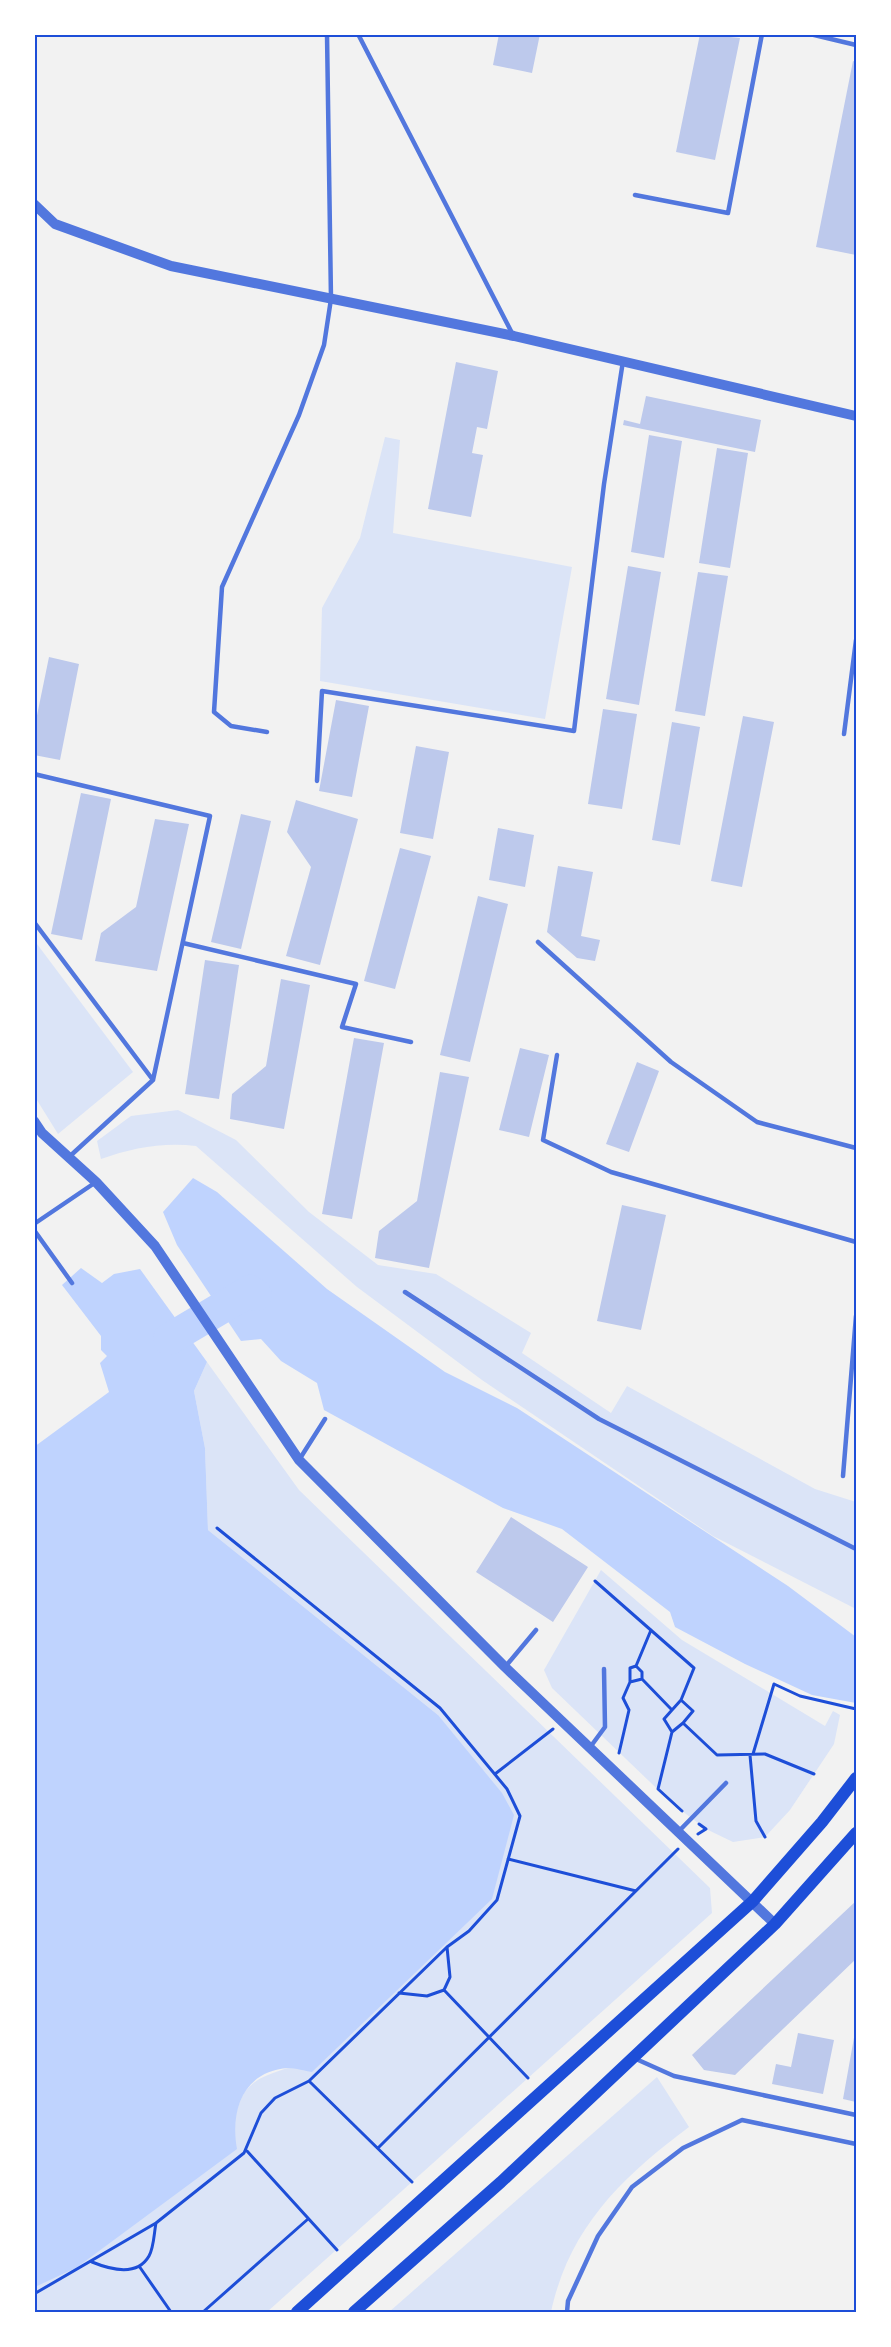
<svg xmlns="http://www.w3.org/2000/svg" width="891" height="2347" font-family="Overpass,sans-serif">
  <rect width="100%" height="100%" fill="#f2f2f2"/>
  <path fill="#dbe4f7" d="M 385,437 L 400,440 L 393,533 L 572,567 L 545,719 L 320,681 L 322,608 L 360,538 Z
    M 34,940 L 133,1072 L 58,1134 L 35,1097 Z
    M 178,1110 L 236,1140 L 309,1212 L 378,1265 L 436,1274 L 531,1333 L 522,1353 L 611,1413 L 627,1386 L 815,1489 L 856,1502 L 856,1609 L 713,1536 L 482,1380 L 357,1287 L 196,1146 C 163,1142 132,1148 101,1159 L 97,1141 L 131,1116 Z
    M 207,1362 L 299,1490 L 710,1888 L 712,1913 L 267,2312 L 35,2312 L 34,2287 L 76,2268 L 233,2130 C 240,2089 248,2080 288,2068 L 438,1715 L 208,1530 L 205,1448 L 194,1391 Z
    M 601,1570 L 682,1640 L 825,1726 L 833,1711 L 840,1715 L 834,1744 L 790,1810 L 765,1837 L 733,1842 L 706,1829 L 674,1805 L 552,1688 L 544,1670 Z
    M 657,2077 L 689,2127 C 622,2177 569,2228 551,2312 L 389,2312 Z"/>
  <path fill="#bfd3fe" d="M 193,1178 L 217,1192 L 327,1289 L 445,1372 L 517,1408 L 788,1586 L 856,1637 L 856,1703 L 812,1695 L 745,1664 L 675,1627 L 670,1612 L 562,1529 L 503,1508 L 324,1410 L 317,1383 L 281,1361 L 261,1339 L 241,1341 L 177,1245 L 163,1212 Z
    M 81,1268 L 102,1283 L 114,1274 L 140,1269 L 207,1362 L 194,1391 L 205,1448 L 208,1530 L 438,1715 L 502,1793 L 514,1815 L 492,1899 L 312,2072 C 305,2071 296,2068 288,2068 C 243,2071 230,2111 237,2149 L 76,2268 L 35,2287 L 34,1447 L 109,1392 L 100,1363 L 107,1356 L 101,1350 L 101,1336 L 62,1285 Z"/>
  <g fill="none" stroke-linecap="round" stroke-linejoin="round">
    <path stroke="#bfd3fe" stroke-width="32" d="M 169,1339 L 250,1291 L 256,1295"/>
  </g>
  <path fill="#bdc9ec" d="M 499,34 L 540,34 L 532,73 L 493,65 Z
    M 700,34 L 740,38 L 715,160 L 676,152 Z
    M 853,61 L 856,62 L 856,255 L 816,247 Z
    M 456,362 L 498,371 L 487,429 L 477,427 L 472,453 L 483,455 L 471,517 L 428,509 Z
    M 646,396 L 761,420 L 755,452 L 623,425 L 624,420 L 640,424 Z
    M 649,435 L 682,441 L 664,558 L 631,552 Z
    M 717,448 L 748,453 L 730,568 L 699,563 Z
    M 628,566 L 661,572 L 639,705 L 606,699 Z
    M 698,572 L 728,576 L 705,716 L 675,711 Z
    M 49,657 L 79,664 L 60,760 L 34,755 L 34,730 Z
    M 336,700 L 369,706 L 352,797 L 319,791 Z
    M 603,709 L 637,714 L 622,809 L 588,804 Z
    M 743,716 L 774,722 L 742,887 L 711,881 Z
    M 672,722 L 700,727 L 680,845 L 652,840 Z
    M 416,746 L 449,752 L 433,839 L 400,833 Z
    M 81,793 L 111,799 L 82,940 L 51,934 Z
    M 296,800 L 358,819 L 320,965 L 286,956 L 311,867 L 287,832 Z
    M 241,814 L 271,821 L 241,949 L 211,942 Z
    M 155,819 L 189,824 L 157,971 L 95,961 L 101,933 L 136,907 Z
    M 498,828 L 534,835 L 525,887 L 489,880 Z
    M 400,848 L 431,856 L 395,989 L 364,981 Z
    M 558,866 L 593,872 L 581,936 L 600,940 L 595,961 L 577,958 L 547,932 Z
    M 478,896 L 508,904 L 470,1062 L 440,1055 Z
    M 205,960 L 239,965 L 219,1099 L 185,1094 Z
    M 281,979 L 310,985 L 284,1129 L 230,1119 L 232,1094 L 266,1066 Z
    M 354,1038 L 384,1043 L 352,1219 L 322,1214 Z
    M 520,1048 L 549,1055 L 529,1137 L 499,1130 Z
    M 637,1062 L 659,1071 L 629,1152 L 606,1144 Z
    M 440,1072 L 469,1077 L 429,1268 L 375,1258 L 379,1231 L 417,1201 Z
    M 622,1205 L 666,1215 L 641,1330 L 597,1321 Z
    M 511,1517 L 588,1567 L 553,1622 L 476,1572 Z
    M 856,1901 L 856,1959 L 735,2075 L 704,2070 L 692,2055 Z
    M 855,2032 L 856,2032 L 856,2102 L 843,2099 Z
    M 798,2033 L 834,2040 L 823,2094 L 772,2084 L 776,2064 L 791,2067 Z"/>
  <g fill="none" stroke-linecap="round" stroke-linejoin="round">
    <path stroke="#1d4ed8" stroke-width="3" d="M 595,1581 L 694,1668 L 681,1700 L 693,1711 L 683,1723 L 717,1755 L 765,1754 L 814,1774
      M 642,1679 L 672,1710 L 681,1700
      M 630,1682 L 642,1679 L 642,1672 L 636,1666
      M 672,1732 L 664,1719 L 672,1710
      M 619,1753 L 629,1710 L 623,1698 L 630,1682 L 630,1668 L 636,1666 L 651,1630
      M 753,1754 L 774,1684 L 800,1696 L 856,1709
      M 750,1755 L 756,1821 L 765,1837
      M 495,1774 L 553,1729
      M 682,1811 L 658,1789 L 672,1732 L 683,1723
      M 698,1834 L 706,1829 L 699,1824
      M 508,1859 L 636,1891
      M 444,1990 L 528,2078
      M 399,1993 L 427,1996 L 444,1990 L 450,1977 L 447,1947
      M 309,2081 L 412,2182
      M 378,2148 L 678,1849
      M 247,2151 L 337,2250
      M 92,2262 C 109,2269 137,2277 149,2256 C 154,2247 154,2233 156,2223
      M 139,2266 L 171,2312
      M 34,2294 L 156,2223 L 244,2153 L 261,2113 L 275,2098 L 309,2081 L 447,1947 L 469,1931 L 497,1900 L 520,1816 L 507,1789 L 440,1708 L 217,1528
      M 203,2312 L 308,2219"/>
    <path stroke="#5277de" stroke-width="4.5" d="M 358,34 L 512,333
      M 810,34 L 856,45
      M 635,195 L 728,213 L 762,34
      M 267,732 L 231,726 L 214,712 L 222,587 L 299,415 L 324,345 L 331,299 L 327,34
      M 844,734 L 856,640
      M 34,774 L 210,816 L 153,1080 L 69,1157
      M 317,781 L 322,691 L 574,731 L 604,484 L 623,361
      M 34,922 L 153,1080
      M 538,942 L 671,1062 L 757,1122 L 856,1148
      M 183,943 L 356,984 L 342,1027 L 411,1042
      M 557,1055 L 543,1140 L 611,1172 L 856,1242
      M 34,1224 L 96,1182
      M 34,1230 L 72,1283
      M 405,1292 L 599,1419 L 856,1549
      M 299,1460 L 325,1419
      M 843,1476 L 856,1316
      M 505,1667 L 536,1630
      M 591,1746 L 605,1727 L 604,1669
      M 679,1831 L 726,1783
      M 636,2059 L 674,2076 L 856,2115
      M 567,2312 L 568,2301 L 598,2236 L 632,2187 L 683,2148 L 742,2120 L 856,2144"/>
    <path stroke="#5277de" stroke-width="10" d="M 34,204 L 55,224 L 171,266 L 514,336 L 856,416
      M 34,1121 L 42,1133 L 96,1182 L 155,1246 L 299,1460 L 505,1667 L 775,1924"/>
    <path stroke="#1d4ed8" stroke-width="12" d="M 297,2312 L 753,1901 L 822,1822 L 856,1778
      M 354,2312 L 501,2182 L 775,1924 L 856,1833"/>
  </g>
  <rect width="891" height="2347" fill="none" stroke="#ffffff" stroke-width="72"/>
  <rect x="36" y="36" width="819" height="2275" fill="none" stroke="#1d4ed8" stroke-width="2"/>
</svg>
